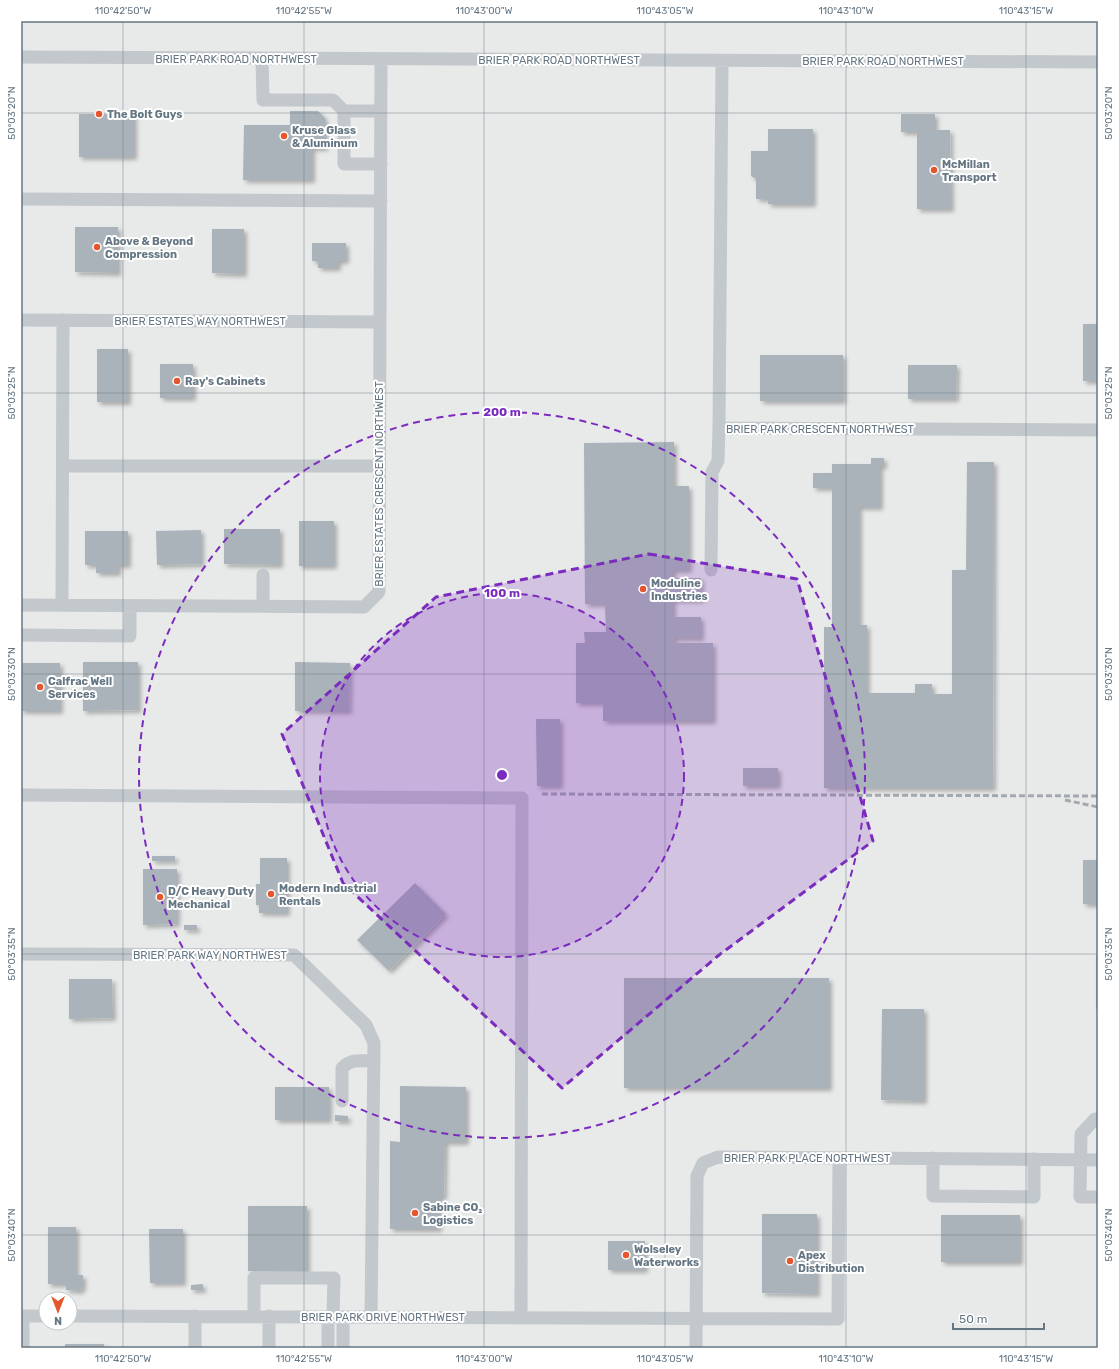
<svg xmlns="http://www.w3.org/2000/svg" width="1119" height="1369" font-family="Rubik,sans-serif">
  <defs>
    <filter id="shadow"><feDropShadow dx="3" dy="3" stdDeviation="2" flood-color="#0004"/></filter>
  </defs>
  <rect width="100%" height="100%" fill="#fafaf8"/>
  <path fill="#e8e9e9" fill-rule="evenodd" d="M 21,21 L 1098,21 L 1098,1348 L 21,1348 ZM 46,1299 L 70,1299 L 70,1323 L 46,1323 Z"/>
  <path fill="#aab3b9" filter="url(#shadow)" d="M 290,111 L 318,111 L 325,118 L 325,148 L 312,148 L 312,180 L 243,180 L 244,125 L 290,125 Z
    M 79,114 L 134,114 L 134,157 L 79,157 Z
    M 901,114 L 935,114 L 935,130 L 950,130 L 951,209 L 917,209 L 917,132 L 901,132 Z
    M 768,129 L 813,129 L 813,204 L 768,204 L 768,199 L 756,199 L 756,179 L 751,176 L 751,151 L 768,151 Z
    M 75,227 L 118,227 L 118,273 L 75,272 Z
    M 212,229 L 244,229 L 244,274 L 212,273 Z
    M 312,243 L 346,243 L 346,261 L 338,261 L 338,268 L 318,268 L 318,261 L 312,261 Z
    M 1083,324 L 1098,324 L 1098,381 L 1083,381 Z
    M 97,349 L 128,349 L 128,402 L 97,402 Z
    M 760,355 L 843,355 L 843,401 L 760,401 Z
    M 160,364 L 193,364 L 193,398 L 160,398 Z
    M 908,365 L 957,365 L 956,399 L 908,399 Z
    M 674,442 L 674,486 L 689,486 L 689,570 L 673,570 L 673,578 L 701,578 L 701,600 L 673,600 L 673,617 L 701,617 L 701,638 L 674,638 L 674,643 L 713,643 L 713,721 L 603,721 L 603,703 L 576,703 L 576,643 L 585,643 L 584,632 L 606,632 L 605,604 L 585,604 L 584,443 Z
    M 871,458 L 884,458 L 884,466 L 880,466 L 880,507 L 859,507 L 859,625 L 867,625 L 867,693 L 915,693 L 915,684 L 932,684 L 932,694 L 952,694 L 952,570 L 966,570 L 967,462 L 994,462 L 993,788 L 824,788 L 824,627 L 832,627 L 832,488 L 813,488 L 813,473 L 832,473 L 832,464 L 871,464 Z
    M 299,521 L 334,521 L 334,566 L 299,566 Z
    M 224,529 L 280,529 L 280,565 L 224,564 Z
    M 201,530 L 201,564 L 157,565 L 156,531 Z
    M 85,531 L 128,531 L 128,565 L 118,565 L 118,573 L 96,573 L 96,565 L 85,565 Z
    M 83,662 L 138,662 L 138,710 L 83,711 Z
    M 295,662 L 350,663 L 349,711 L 295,711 Z
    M 21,663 L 60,663 L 60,711 L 21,711 Z
    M 536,719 L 560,719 L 560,786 L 537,786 Z
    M 743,768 L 778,768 L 778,786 L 743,786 Z
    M 152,856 L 175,856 L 175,861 L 152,861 Z
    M 260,858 L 287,858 L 287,913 L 259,913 L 259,905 L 256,905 L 256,884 L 260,884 Z
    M 1083,860 L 1098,860 L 1098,904 L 1083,904 Z
    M 143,869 L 177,869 L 177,924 L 143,925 Z
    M 415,883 L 446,914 L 389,971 L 357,940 Z
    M 184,925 L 197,925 L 197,930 L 184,930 Z
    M 1096,955 L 1098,955 L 1098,1009 L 1096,1009 Z
    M 624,978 L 829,978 L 829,1088 L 624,1088 Z
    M 69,979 L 112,979 L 113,1018 L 69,1019 Z
    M 882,1009 L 924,1009 L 924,1101 L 881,1100 Z
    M 400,1086 L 466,1087 L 466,1142 L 445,1142 L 444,1197 L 439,1197 L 439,1229 L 390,1229 L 390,1141 L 400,1142 Z
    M 275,1087 L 329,1087 L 329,1120 L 275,1120 Z
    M 335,1115 L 348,1116 L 348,1121 L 335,1121 Z
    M 248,1206 L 307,1206 L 307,1272 L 248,1271 Z
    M 762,1214 L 817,1214 L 817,1294 L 762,1293 Z
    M 941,1215 L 1020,1215 L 1020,1262 L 941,1262 Z
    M 48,1227 L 76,1227 L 76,1275 L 83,1275 L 83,1287 L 80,1291 L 66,1290 L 66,1284 L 48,1284 Z
    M 149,1229 L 183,1229 L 183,1283 L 150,1283 Z
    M 608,1241 L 645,1241 L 645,1270 L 608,1270 Z
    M 203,1284 L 203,1290 L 191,1290 L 191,1285 Z
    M 65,1344 L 104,1344 L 104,1348 L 65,1348 Z"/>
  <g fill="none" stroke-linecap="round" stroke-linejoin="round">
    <path stroke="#c3c8cc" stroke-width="13" d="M 21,57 L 1098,62
      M 262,59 L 263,100 L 333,100 L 344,111 L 344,164 L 381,164
      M 722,61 L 719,428 L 1098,430
      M 344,111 L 381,111
      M 21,199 L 381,201
      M 21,320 L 380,322
      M 63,466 L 379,466
      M 711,570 L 712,472 L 718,461 L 719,428
      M 263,575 L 263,606
      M 21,605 L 364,607 L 379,592 L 381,59
      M 62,605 L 63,320
      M 21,635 L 130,636 L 130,606
      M 21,795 L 522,798 L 521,1317
      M 21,954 L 294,955 L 366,1025 L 374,1043 L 371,1317
      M 342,1101 L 342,1068 C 352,1058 361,1061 374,1061
      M 1098,1119 L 1095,1119 L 1081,1134 L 1080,1197 L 1098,1197
      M 933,1158 L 933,1196 L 1034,1197 L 1034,1159
      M 21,1316 L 46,1316
      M 70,1316 L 838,1319 L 839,1158
      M 254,1316 L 254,1278 L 334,1278 L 333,1317
      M 23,1348 L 23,1316
      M 195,1348 L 195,1316
      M 269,1348 L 269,1316
      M 328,1348 L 328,1317
      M 343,1348 L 343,1317
      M 696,1348 L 697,1176 L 703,1163 L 718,1157 L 1098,1160"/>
    <path stroke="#a2aab0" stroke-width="3" stroke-dasharray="6 3" stroke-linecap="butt" d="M 542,794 L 1098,796
      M 1065,800 L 1098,807"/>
  </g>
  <path fill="#7b2cbf" fill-opacity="0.2" stroke="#7b2cbf" stroke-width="3" stroke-dasharray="8 5" stroke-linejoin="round" d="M 649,554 L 797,579 L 873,841 L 719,955 L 562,1088 L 343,883 L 282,734 L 436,597 Z"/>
  <path fill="none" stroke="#657683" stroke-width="1" stroke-opacity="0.45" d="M 123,21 L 123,1348M 304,21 L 304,1348M 484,21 L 484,1348M 665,21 L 665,1348M 846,21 L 846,1348M 1026,21 L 1026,1348M 21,113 L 1098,113M 21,393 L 1098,393M 21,674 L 1098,674M 21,954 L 1098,954M 21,1235 L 1098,1235"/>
  <circle cx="502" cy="775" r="182" fill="#7b2cbf" fill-opacity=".12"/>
  <g fill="none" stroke="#7b2cbf" stroke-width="2" stroke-dasharray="7 5">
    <circle cx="502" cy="775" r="182"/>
    <circle cx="502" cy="775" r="363"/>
  </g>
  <g fill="#e4572e" stroke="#fff" stroke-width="1.5">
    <circle cx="99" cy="114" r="4"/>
    <circle cx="284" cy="136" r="4"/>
    <circle cx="934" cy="170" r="4"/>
    <circle cx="97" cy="247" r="4"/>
    <circle cx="177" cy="381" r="4"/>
    <circle cx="643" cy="589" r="4"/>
    <circle cx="40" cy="687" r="4"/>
    <circle cx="271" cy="894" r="4"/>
    <circle cx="160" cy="897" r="4"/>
    <circle cx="415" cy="1213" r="4"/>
    <circle cx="626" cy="1255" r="4"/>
    <circle cx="790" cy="1261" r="4"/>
  </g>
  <g text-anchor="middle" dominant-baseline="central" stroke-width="4" stroke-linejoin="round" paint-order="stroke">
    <g font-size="11" fill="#657683" stroke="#fff">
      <text x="236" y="59">BRIER PARK ROAD NORTHWEST</text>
      <text x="559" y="60">BRIER PARK ROAD NORTHWEST</text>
      <text x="883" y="61">BRIER PARK ROAD NORTHWEST</text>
      <text x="200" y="321">BRIER ESTATES WAY NORTHWEST</text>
      <text x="820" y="429">BRIER PARK CRESCENT NORTHWEST</text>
      <text transform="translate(379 484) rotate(-90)">BRIER ESTATES CRESCENT NORTHWEST</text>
      <text x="210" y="955">BRIER PARK WAY NORTHWEST</text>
      <text x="807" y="1158">BRIER PARK PLACE NORTHWEST</text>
      <text x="383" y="1317">BRIER PARK DRIVE NORTHWEST</text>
    </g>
    <g font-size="11" font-weight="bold" fill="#657683" stroke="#fff" text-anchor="start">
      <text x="107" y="114">The Bolt Guys</text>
      <text x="292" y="130">Kruse Glass<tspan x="292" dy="13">&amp; Aluminum</tspan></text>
      <text x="942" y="164">McMillan<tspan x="942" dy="13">Transport</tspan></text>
      <text x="105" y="241">Above &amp; Beyond<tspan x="105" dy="13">Compression</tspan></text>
      <text x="185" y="381">Ray's Cabinets</text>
      <text x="651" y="583">Moduline<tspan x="651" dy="13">Industries</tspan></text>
      <text x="48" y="681">Calfrac Well<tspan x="48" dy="13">Services</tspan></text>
      <text x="279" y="888">Modern Industrial<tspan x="279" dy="13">Rentals</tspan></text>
      <text x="168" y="891">D/C Heavy Duty<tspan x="168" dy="13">Mechanical</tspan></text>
      <text x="423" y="1207">Sabine CO₂<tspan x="423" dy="13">Logistics</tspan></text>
      <text x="634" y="1249">Wolseley<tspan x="634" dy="13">Waterworks</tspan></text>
      <text x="798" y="1255">Apex<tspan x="798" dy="13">Distribution</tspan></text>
    </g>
  </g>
  <circle cx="502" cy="775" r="6" fill="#7b2cbf" stroke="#fff" stroke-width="2"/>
  <g font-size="12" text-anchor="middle" font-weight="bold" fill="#7b2cbf" stroke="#fff" stroke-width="4" stroke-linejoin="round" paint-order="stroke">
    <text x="502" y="416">200 m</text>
    <text x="502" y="597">100 m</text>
  </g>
  <rect width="1119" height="1369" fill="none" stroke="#ffffff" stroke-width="44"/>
  <g transform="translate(58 1311) rotate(180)"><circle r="19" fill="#ffffff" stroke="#c1c8cd"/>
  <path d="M0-3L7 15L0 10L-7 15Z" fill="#e4572e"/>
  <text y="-6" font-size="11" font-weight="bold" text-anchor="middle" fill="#657683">N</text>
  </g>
  <path d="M953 1323v6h91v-6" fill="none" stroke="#657683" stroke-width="2"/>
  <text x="959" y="1323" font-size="12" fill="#657683" stroke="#ffffff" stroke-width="3" paint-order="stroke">50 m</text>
  <rect x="22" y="22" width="1075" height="1325" fill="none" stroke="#657683" stroke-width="1.5"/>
  <g font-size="10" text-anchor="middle" fill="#657683">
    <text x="123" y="14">110°42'50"W</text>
    <text x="304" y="14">110°42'55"W</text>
    <text x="484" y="14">110°43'00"W</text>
    <text x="665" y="14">110°43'05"W</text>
    <text x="846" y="14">110°43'10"W</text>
    <text x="1026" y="14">110°43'15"W</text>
    <text transform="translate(1108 113) rotate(-90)" y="4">50°03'20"N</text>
    <text transform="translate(11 113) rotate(-90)" y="4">50°03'20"N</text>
    <text transform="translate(1108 393) rotate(-90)" y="4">50°03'25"N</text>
    <text transform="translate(11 393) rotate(-90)" y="4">50°03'25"N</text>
    <text transform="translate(1108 674) rotate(-90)" y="4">50°03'30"N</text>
    <text transform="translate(11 674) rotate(-90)" y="4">50°03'30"N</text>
    <text transform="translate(1108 954) rotate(-90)" y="4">50°03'35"N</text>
    <text transform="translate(11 954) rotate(-90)" y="4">50°03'35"N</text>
    <text transform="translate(1108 1235) rotate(-90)" y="4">50°03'40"N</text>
    <text transform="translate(11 1235) rotate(-90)" y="4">50°03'40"N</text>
    <text x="123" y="1362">110°42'50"W</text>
    <text x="304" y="1362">110°42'55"W</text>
    <text x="484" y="1362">110°43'00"W</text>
    <text x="665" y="1362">110°43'05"W</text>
    <text x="846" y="1362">110°43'10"W</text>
    <text x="1026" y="1362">110°43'15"W</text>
  </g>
</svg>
